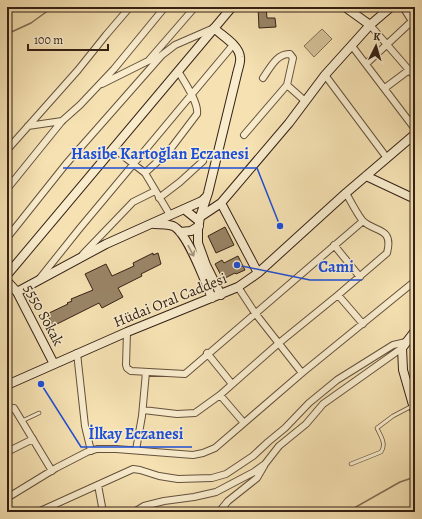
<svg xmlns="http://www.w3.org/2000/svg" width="422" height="519" font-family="Alegreya,serif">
  <rect width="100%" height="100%" fill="#f5e1b2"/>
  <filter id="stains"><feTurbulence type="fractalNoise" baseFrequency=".005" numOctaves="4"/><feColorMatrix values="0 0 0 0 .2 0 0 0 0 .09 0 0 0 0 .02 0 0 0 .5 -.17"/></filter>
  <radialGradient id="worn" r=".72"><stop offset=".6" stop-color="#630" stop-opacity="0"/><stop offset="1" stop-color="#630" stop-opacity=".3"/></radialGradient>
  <path fill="#d4c097" stroke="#847056" d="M 322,29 L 332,39 L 314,57 L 304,46 Z"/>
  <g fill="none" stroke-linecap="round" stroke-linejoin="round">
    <path stroke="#816d53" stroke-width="1.5" d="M 7,34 L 31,23 L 53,7
      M 347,512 L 400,482 L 415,477"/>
  </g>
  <path fill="#998567" stroke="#352115" d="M 258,7 L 266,7 L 267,18 L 275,18 L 276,27 L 259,28 Z
    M 225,227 L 234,245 L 216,253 L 208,236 Z
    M 153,253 L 153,255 L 158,253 L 161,264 L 141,274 L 142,276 L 118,288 L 123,297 L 102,308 L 99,303 L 53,326 L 47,314 L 68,304 L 67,303 L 72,301 L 71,299 L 93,290 L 85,274 L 106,264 L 112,276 L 134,266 L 133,263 Z
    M 238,256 L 245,270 L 236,274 L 235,273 L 223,279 L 215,264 L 222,260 L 224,263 Z"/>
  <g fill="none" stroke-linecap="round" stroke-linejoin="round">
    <defs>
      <path id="lane" d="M 22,421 L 39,413
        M 351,464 L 381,452 C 387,444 380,435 377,428 L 393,416 L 412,406"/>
      <path id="street" d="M 403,7 L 415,26
        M 370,25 L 415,77
        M 352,46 L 415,129
        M 149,60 L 195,7
        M 366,64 L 412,21
        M 325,75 L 387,158
        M 263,78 C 270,68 277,53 290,54 L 293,58 L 287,85 L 305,101
        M 102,84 L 158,56
        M 385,88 L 409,70
        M 28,126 L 62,121
        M 244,135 L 287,85
        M 113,148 L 145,173 L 170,215
        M 7,150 L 78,70 L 106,35 L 130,7
        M 145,173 L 169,151 L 197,114 C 199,103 184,81 178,71
        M 7,189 L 62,121 L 80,105 L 114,69 L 165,7
        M 159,198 L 180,182 L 203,161
        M 7,238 L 66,164 L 162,55 L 175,45 L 214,28
        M 334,245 L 360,277
        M 83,254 L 133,202 L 155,191
        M 40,278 L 80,228 L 233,45
        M 238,287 L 255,313 L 302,373
        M 338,295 L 363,324
        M 127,332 L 126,365 L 127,368 L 131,371 L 185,374 L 363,221
        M 77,353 L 85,426 L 91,451
        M 207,353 L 232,384
        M 408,389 L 415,385
        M 220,395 L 244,423
        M 7,410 L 14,408 L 52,471
        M 143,410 L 177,414 L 195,413 L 220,395 L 279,343 L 338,295 L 387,253 C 394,226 374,233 362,220 C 356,212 351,202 346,193
        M 136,450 L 142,416 L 146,372
        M 7,452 L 33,439
        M 98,485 L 103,512
        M 7,498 L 56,468 L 87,452 L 97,449 L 116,449 L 193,455 L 203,453 L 215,448 L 302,373 L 415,281
        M 38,512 L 133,469 L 140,470 L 159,476 L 178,479 L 212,478 L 226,474 L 253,456 L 268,442 L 285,428 L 309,403 L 337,380 L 393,345 L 406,342
        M 134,512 L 144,506 L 164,501 L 194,497 L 216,492 L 254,472 L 265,464 L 279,446 L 306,424 L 323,404 L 402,348
        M 219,512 L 228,501 L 257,478 L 264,466"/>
      <path id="secondary" d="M 345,7 L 370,25
        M 214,28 C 222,36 239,45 240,57 C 241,62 238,69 237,74 L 208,193 L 200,217 L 198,230 L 198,243 L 206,265 L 221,295
        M 366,176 L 415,199
        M 184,209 L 199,221
        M 200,217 L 221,203
        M 154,224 C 161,224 167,224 173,226 C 188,233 205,282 212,298
        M 180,232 L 191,231 L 199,226
        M 258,273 L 221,203 L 289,123 L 325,75 L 370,25 L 391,7
        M 7,275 L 232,7
        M 7,281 L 17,292 L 54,364
        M 17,292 L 106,244 L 184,209 L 202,201 L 206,197
        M 415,331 L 402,348 L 403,370 L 415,412
        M 7,385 L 127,332 L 238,287 L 258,273 L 346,193 L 415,134"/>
    </defs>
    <use href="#lane" stroke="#65513c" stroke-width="4.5"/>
    <use href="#street" stroke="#65513c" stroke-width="8"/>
    <use href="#secondary" stroke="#352115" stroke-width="10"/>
    <use href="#lane" stroke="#f8eccd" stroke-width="3"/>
    <use href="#street" stroke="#f8eccd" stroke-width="6"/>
    <use href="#secondary" stroke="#f8eccd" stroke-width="8"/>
  </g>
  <defs><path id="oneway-shaft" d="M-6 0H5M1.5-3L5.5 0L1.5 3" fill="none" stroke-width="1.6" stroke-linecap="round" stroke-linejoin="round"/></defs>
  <use stroke="#a0917a" href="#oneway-shaft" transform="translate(191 251) rotate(62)"/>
  <g text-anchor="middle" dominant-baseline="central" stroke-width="3" stroke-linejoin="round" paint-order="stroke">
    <g font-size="15" fill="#352115" stroke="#f8eccd">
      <text transform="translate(170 300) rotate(-22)">Hüdai Oral Caddesi</text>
      <text transform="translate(44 315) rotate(62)">5550 Sokak</text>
    </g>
  </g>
  <path fill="none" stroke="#1d4ed8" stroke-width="1.5" d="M280 226L257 168H63M237 265L310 280H362M41 384L81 447H192"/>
  <g fill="#1d4ed8" stroke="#f8eccd" stroke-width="1.5">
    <circle cx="280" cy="226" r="4"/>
    <circle cx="237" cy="265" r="4"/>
    <circle cx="41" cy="384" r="4"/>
  </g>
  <g font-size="16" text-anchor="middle" font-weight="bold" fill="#1d4ed8" stroke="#f8eccd" stroke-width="3" stroke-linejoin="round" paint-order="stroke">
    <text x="160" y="159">Hasibe Kartoğlan Eczanesi</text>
    <text x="336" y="272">Cami</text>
    <text x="136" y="439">İlkay Eczanesi</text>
  </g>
  <rect width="422" height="519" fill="none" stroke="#f5e1b2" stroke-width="24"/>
  <rect x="8" y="8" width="406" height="503" fill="none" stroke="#352115" stroke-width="2"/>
  <rect x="12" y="12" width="398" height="495" fill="none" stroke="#352115"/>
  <g transform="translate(376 46) rotate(5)" stroke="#f8eccd" stroke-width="3" paint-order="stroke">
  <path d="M0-3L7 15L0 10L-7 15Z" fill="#352115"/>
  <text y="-6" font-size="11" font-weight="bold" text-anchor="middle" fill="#352115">K</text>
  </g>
  <path d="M28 44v6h80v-6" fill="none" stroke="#352115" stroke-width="2"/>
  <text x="34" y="44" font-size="12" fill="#352115" stroke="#f8eccd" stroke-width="3" paint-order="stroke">100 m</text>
  <rect width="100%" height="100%" filter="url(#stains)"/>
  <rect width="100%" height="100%" fill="url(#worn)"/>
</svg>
